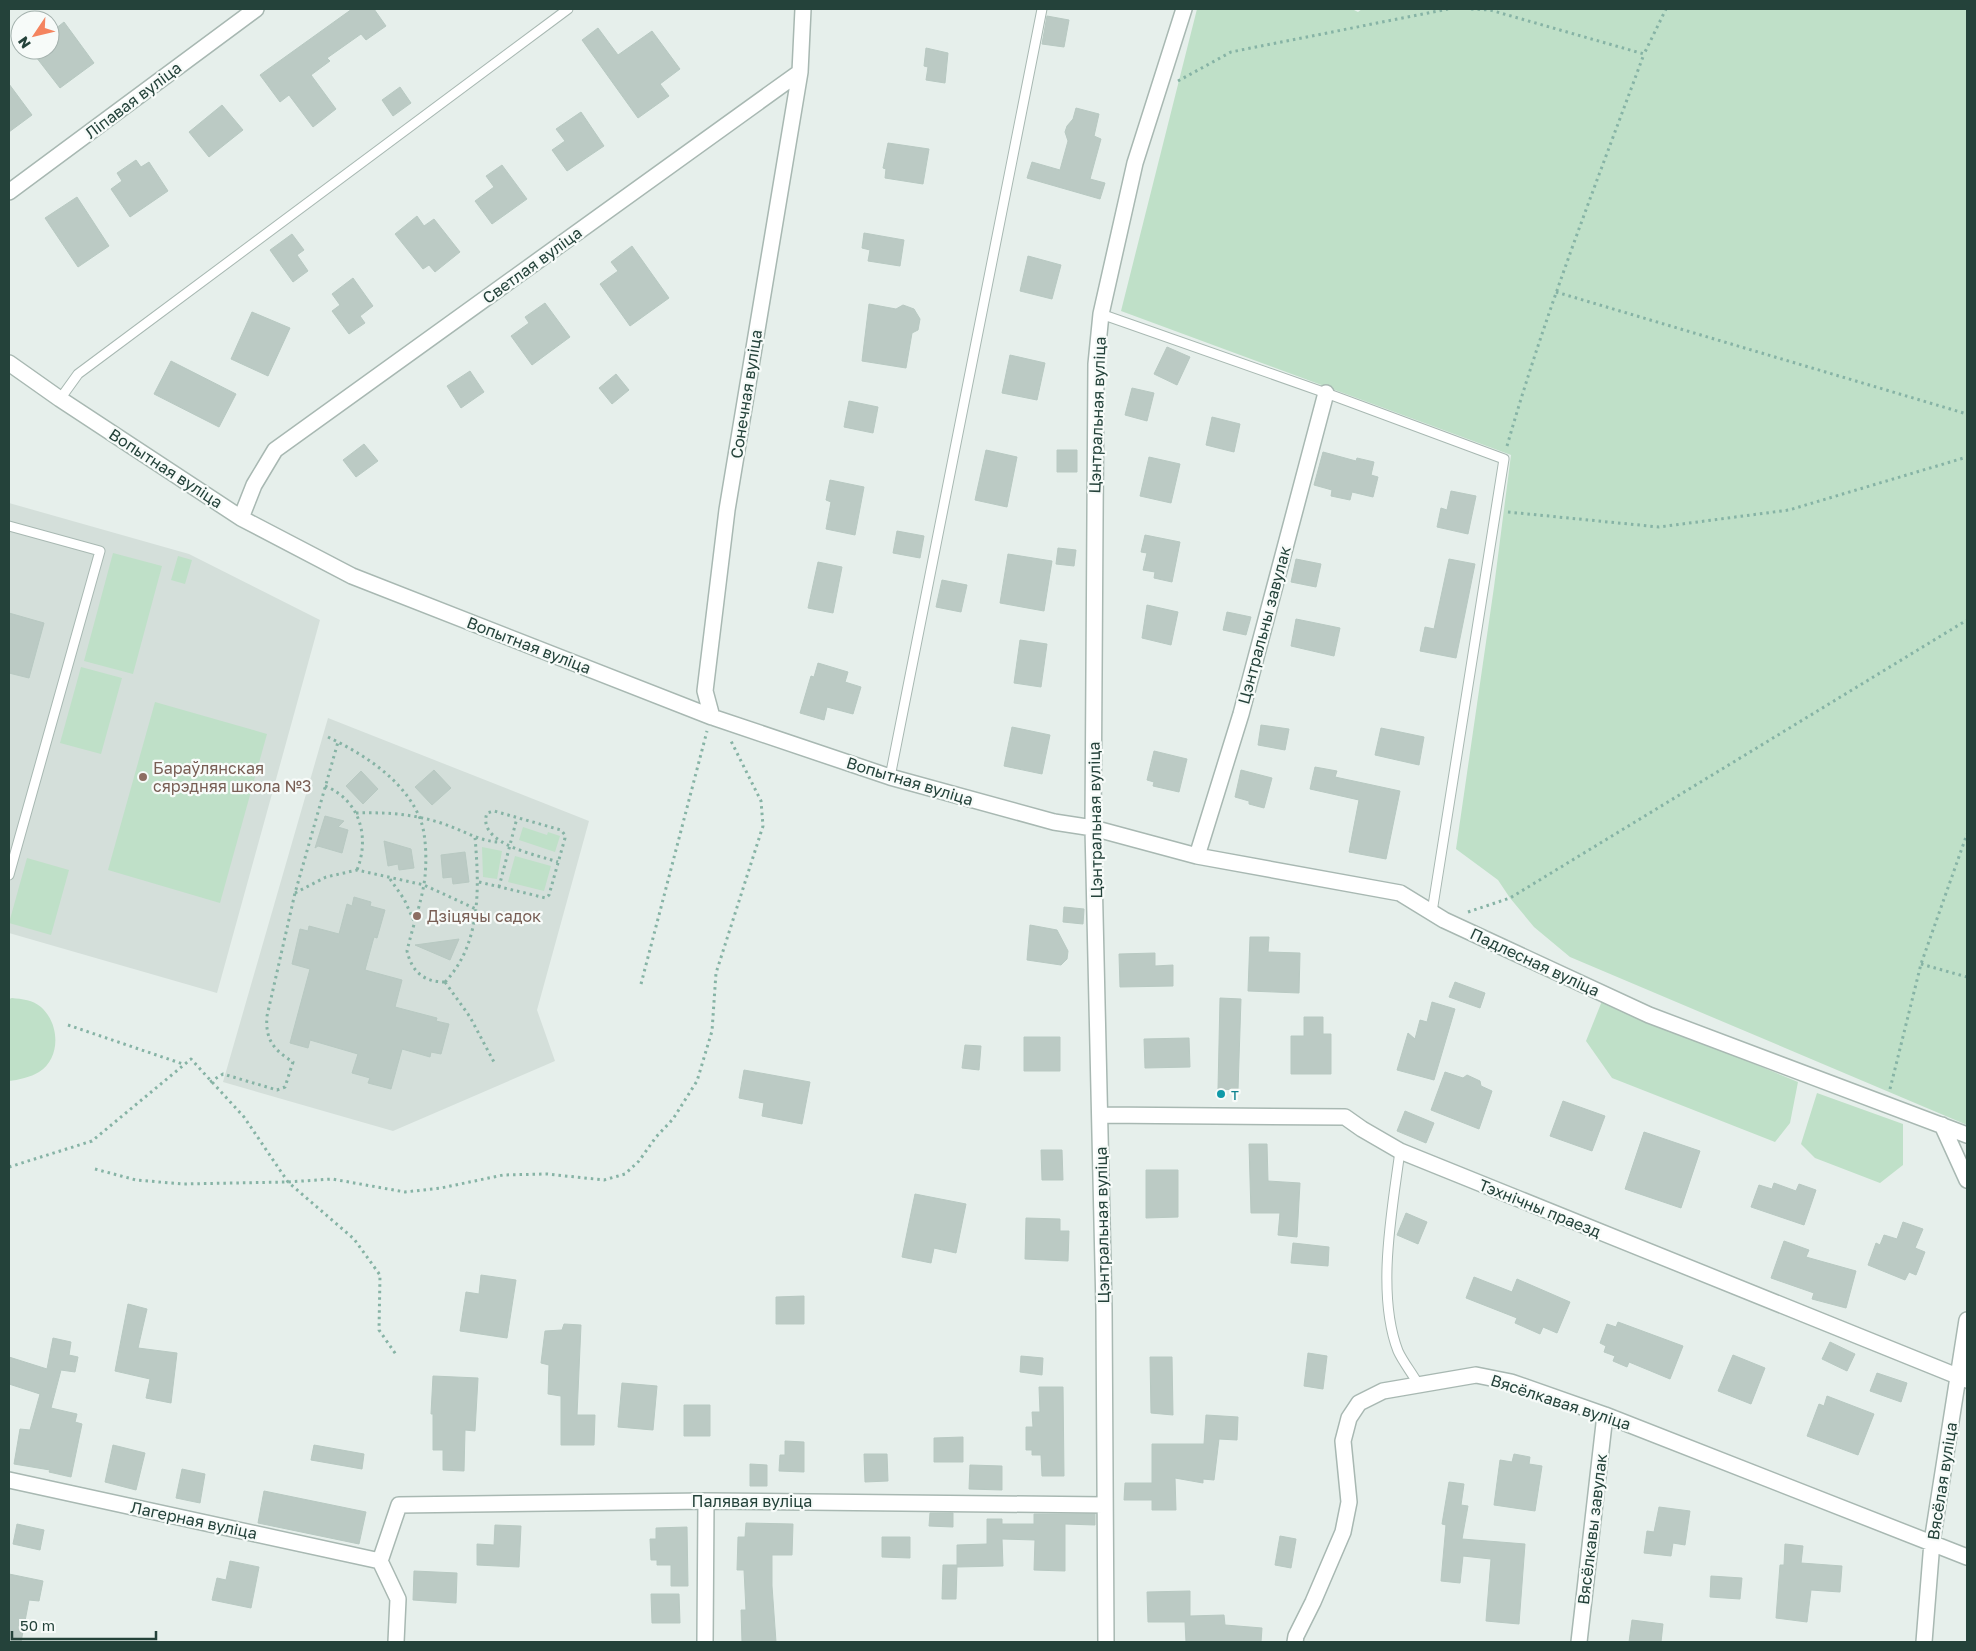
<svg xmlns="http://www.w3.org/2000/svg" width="1976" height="1651" font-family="'Golos Text',sans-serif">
  <rect width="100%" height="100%" fill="#e6efeb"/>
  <path fill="#d4dfda" d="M 9,503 L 189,554 L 320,620 L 217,993 L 9,933 Z
    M 328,718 L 589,821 L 537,1010 L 555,1061 L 393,1131 L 223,1082 Z"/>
  <path fill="#bfe0c8" d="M 1197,9 L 1352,9 L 1358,12 L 1362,9 L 1967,9 L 1967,1125 L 1570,957 L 1534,927 L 1510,898 L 1498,880 L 1456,849 L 1494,587 L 1511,455 L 1121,311 Z
    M 113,553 L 162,566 L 133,674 L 84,661 Z
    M 178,556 L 192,560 L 185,584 L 171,580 Z
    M 81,667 L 122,678 L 101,754 L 60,743 Z
    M 155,702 L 267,734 L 220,903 L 108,870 Z
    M 523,827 L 547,835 L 548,832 L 560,836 L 555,852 L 519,840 Z
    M 482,847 L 502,851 L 497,879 L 483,877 Z
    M 515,856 L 551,866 L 544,891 L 508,882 Z
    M 27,858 L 69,870 L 51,935 L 9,923 Z
    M 12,998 C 22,999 33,1000 41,1007 C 60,1024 61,1058 39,1072 C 31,1077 18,1080 9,1081 L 9,999 Z
    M 1602,1001 L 1798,1082 L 1790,1123 L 1775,1142 L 1612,1078 L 1586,1041 Z
    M 1817,1093 L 1903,1124 L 1903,1165 L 1880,1183 L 1815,1158 L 1801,1144 Z"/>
  <path fill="#bbcac4" stroke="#b8c9c2" d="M 352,9 L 374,9 L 386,26 L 366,40 L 361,34 L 327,58 L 330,61 L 311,75 L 336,109 L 313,127 L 289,95 L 280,102 L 260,75 Z
    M 1047,16 L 1069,20 L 1064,47 L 1042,44 Z
    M 64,22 L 94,63 L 60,88 L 36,57 L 45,50 L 50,50 L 50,33 Z
    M 598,28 L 618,55 L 652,31 L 680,69 L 660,84 L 669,96 L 638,118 L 582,40 Z
    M 926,48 L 948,53 L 945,83 L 926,80 L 928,67 L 924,66 Z
    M 9,84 L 32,115 L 9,132 Z
    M 400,87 L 411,103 L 393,116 L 382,100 Z
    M 222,105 L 243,130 L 209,157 L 189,132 Z
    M 1076,108 L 1099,114 L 1094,136 L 1101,139 L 1090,179 L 1105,183 L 1100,199 L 1027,178 L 1032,162 L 1060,170 L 1068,141 L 1065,132 L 1067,126 L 1073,119 Z
    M 581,112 L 604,146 L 567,171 L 552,150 L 565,141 L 556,129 Z
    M 888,143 L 929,149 L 923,184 L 885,178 L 886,169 L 883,168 Z
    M 136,160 L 141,167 L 149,162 L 168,191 L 130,217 L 111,189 L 122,181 L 117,173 Z
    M 502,165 L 527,199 L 492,224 L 475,201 L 494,187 L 486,176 Z
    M 77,197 L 109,246 L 78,267 L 45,218 Z
    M 417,216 L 424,226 L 434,219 L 460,252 L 435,272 L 429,265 L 423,269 L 395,234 Z
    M 864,233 L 904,240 L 900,266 L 868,261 L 870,250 L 862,248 Z
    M 292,234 L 304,250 L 297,255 L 308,271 L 293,282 L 270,250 Z
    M 632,246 L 669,298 L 630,326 L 600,284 L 618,271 L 611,262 Z
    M 1028,256 L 1061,265 L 1052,299 L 1020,291 Z
    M 353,278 L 373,306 L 360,316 L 365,323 L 349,334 L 332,311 L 340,305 L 332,294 Z
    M 545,303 L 570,337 L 532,365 L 511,336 L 529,323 L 525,317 Z
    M 869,304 L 896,309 L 903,305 L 914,309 L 920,319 L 918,330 L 912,333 L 906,368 L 862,361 Z
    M 252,312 L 290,328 L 268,376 L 231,359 Z
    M 1167,347 L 1190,357 L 1177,385 L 1154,374 Z
    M 1010,355 L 1045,363 L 1037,400 L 1002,393 Z
    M 171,361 L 236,394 L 219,427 L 154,394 Z
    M 470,371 L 484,392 L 461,408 L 447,386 Z
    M 616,374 L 629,390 L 612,404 L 599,388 Z
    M 1132,388 L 1154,393 L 1147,421 L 1125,415 Z
    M 849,401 L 878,407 L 873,433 L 844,427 Z
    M 1212,417 L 1240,424 L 1234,452 L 1206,445 Z
    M 364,444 L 378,461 L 356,477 L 343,460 Z
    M 986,450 L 1017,457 L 1007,507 L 975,500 Z
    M 1057,450 L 1077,450 L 1077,472 L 1057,472 Z
    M 1323,452 L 1356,461 L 1357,458 L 1374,462 L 1371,475 L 1378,477 L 1373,497 L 1352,492 L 1350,500 L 1331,496 L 1332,490 L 1314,485 Z
    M 1149,457 L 1180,464 L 1171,503 L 1140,496 Z
    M 830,480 L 864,487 L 855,535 L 826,529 L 831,502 L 826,500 Z
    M 1451,491 L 1476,496 L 1468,534 L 1437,527 L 1441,508 L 1447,510 Z
    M 897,531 L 924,536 L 920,558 L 893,553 Z
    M 1145,535 L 1180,542 L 1172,582 L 1154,578 L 1155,572 L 1143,570 L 1147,553 L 1141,552 Z
    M 1058,548 L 1076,550 L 1074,566 L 1056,564 Z
    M 1008,554 L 1052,561 L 1044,611 L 1000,603 Z
    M 1296,559 L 1321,564 L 1316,587 L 1291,582 Z
    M 1449,559 L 1475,564 L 1456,658 L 1420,651 L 1425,627 L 1434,629 Z
    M 818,562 L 842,567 L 833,613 L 808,608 Z
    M 942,580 L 967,585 L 961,612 L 936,607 Z
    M 1147,605 L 1178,612 L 1171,645 L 1142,638 Z
    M 1227,612 L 1251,617 L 1246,635 L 1223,630 Z
    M 9,613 L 44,623 L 29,678 L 9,673 Z
    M 1296,619 L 1340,628 L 1334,656 L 1291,646 Z
    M 1020,640 L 1047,644 L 1041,687 L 1014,683 Z
    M 818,663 L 848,672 L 845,682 L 861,687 L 853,714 L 827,707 L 824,720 L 800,713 L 811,676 L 814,677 Z
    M 1261,725 L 1289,729 L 1285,750 L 1258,745 Z
    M 1012,727 L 1050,735 L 1042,774 L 1004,766 Z
    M 1381,728 L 1424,737 L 1419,765 L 1375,755 Z
    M 1154,751 L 1187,759 L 1179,792 L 1153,786 L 1154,782 L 1147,780 Z
    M 1315,767 L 1337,771 L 1335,777 L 1400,791 L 1386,859 L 1349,852 L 1359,800 L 1310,789 Z
    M 434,770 L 451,788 L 432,805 L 415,787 Z
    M 1241,770 L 1272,778 L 1264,808 L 1249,804 L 1249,801 L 1235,797 Z
    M 361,771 L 378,789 L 363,804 L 346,786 Z
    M 325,816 L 344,821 L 338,827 L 348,830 L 342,853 L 318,846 L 315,848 Z
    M 384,841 L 411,849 L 414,868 L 399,870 L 398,864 L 388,866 Z
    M 465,852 L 469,882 L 453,884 L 452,877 L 443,878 L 441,855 Z
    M 354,897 L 371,902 L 370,906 L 385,910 L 377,938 L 374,937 L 365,970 L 402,980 L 395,1007 L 437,1018 L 436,1021 L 449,1024 L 441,1054 L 431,1052 L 430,1057 L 402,1049 L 391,1089 L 368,1083 L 370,1078 L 352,1073 L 358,1054 L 310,1040 L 308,1048 L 290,1043 L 310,969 L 292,964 L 300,929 L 308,931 L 309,926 L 339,934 L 347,904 L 352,906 Z
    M 1064,907 L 1084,909 L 1083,924 L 1063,922 Z
    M 1030,925 L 1057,930 L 1068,951 L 1067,959 L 1061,965 L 1027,960 Z
    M 1250,937 L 1269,937 L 1268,952 L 1300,953 L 1299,993 L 1248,991 Z
    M 459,939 L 450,960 L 415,945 Z
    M 1155,953 L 1155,966 L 1173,965 L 1173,986 L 1120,987 L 1119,954 Z
    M 1455,982 L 1485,993 L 1480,1008 L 1449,997 Z
    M 1220,998 L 1241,999 L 1238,1090 L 1218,1089 Z
    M 1432,1002 L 1455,1009 L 1434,1080 L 1397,1070 L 1408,1033 L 1415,1039 L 1420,1020 L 1427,1022 Z
    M 1304,1017 L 1323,1017 L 1323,1034 L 1331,1034 L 1331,1074 L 1291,1074 L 1291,1036 L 1304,1036 Z
    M 1024,1037 L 1060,1037 L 1060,1071 L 1024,1071 Z
    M 1189,1038 L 1190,1067 L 1145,1068 L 1144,1039 Z
    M 965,1045 L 981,1046 L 979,1070 L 962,1068 Z
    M 744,1070 L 810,1082 L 802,1124 L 762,1116 L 764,1103 L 739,1098 Z
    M 1445,1072 L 1463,1078 L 1467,1075 L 1480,1081 L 1481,1086 L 1492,1091 L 1479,1129 L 1431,1110 Z
    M 1563,1101 L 1605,1116 L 1592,1151 L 1550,1136 Z
    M 1405,1111 L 1434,1123 L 1426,1143 L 1397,1131 Z
    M 1644,1132 L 1700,1151 L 1681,1208 L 1625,1189 Z
    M 1249,1144 L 1267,1144 L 1268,1181 L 1300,1183 L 1297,1237 L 1278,1235 L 1280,1213 L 1251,1213 Z
    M 1041,1150 L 1062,1150 L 1063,1180 L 1042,1180 Z
    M 1146,1170 L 1178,1170 L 1178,1217 L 1146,1218 Z
    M 1774,1183 L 1796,1191 L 1799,1184 L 1816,1190 L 1804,1225 L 1751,1207 L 1759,1185 L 1772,1189 Z
    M 915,1194 L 966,1204 L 956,1253 L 934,1248 L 931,1263 L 902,1257 Z
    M 1406,1213 L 1427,1222 L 1418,1244 L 1397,1235 Z
    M 1026,1218 L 1060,1219 L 1060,1231 L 1069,1231 L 1068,1261 L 1025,1259 Z
    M 1903,1222 L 1923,1229 L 1915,1248 L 1925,1252 L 1916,1275 L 1909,1272 L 1905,1280 L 1868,1265 L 1876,1243 L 1880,1245 L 1884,1235 L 1897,1239 Z
    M 1784,1241 L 1809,1250 L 1806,1257 L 1856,1271 L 1846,1308 L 1812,1299 L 1814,1293 L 1771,1278 Z
    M 1293,1243 L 1329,1247 L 1328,1266 L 1291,1263 Z
    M 481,1275 L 516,1280 L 507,1338 L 460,1331 L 466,1292 L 479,1294 Z
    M 1474,1277 L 1512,1292 L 1517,1279 L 1570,1302 L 1557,1333 L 1543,1327 L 1540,1334 L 1515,1323 L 1517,1318 L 1466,1298 Z
    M 804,1296 L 804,1324 L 776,1324 L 776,1297 Z
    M 128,1304 L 147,1309 L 138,1348 L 177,1353 L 171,1403 L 146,1398 L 150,1379 L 115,1371 Z
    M 1618,1322 L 1683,1346 L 1670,1379 L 1629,1362 L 1627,1367 L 1613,1361 L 1615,1356 L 1604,1352 L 1606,1346 L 1600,1343 L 1607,1324 L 1616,1327 Z
    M 564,1324 L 581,1325 L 577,1415 L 595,1415 L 594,1445 L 561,1445 L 561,1396 L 548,1394 L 549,1365 L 541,1363 L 545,1331 L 562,1330 Z
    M 53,1338 L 71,1342 L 69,1355 L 78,1357 L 75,1372 L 61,1370 L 51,1408 L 77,1414 L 75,1422 L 82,1424 L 71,1477 L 49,1472 L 50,1470 L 14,1464 L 20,1429 L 30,1430 L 40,1394 L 9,1384 L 9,1357 L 47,1369 Z
    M 1830,1342 L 1855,1354 L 1847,1371 L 1822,1359 Z
    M 1308,1353 L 1327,1356 L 1323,1389 L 1304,1386 Z
    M 1733,1355 L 1765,1368 L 1751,1404 L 1718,1391 Z
    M 1021,1356 L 1043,1358 L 1042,1375 L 1020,1372 Z
    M 1150,1357 L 1172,1357 L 1173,1415 L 1151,1413 Z
    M 1877,1373 L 1907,1383 L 1901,1402 L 1870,1391 Z
    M 433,1376 L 478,1378 L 475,1431 L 465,1430 L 464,1471 L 443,1470 L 443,1450 L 433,1450 L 433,1414 L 431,1414 Z
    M 622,1383 L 657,1386 L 653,1430 L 618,1427 Z
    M 1039,1387 L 1063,1387 L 1064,1476 L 1042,1476 L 1041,1455 L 1032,1455 L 1032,1450 L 1026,1450 L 1026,1427 L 1033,1427 L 1032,1412 L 1040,1412 Z
    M 1827,1396 L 1874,1414 L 1858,1455 L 1807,1436 L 1819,1404 L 1824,1406 Z
    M 684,1405 L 710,1405 L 710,1436 L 684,1436 Z
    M 1206,1415 L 1238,1417 L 1237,1440 L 1219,1439 L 1214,1480 L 1203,1479 L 1203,1483 L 1175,1478 L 1176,1510 L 1152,1510 L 1152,1500 L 1124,1500 L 1125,1483 L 1152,1483 L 1152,1444 L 1204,1444 Z
    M 963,1437 L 963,1462 L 934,1462 L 934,1438 Z
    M 785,1441 L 804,1442 L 804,1472 L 779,1471 L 780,1455 L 785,1455 Z
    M 113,1445 L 145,1453 L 136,1490 L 105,1482 Z
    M 314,1445 L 364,1454 L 362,1469 L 311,1460 Z
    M 864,1454 L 887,1454 L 888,1481 L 865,1482 Z
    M 1514,1454 L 1530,1457 L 1529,1464 L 1542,1466 L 1535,1511 L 1494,1505 L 1500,1460 L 1512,1462 Z
    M 750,1464 L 767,1465 L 767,1486 L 750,1486 Z
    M 970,1465 L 1002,1466 L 1002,1490 L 969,1489 Z
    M 182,1469 L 205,1474 L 200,1503 L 176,1498 Z
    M 1449,1482 L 1464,1484 L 1461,1505 L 1468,1506 L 1462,1539 L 1525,1544 L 1519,1624 L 1486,1621 L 1491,1559 L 1463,1556 L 1460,1583 L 1441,1581 L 1446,1525 L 1442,1524 Z
    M 264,1491 L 366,1512 L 359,1544 L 258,1523 Z
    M 1659,1507 L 1690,1511 L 1685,1545 L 1673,1543 L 1671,1556 L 1644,1553 L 1647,1531 L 1654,1532 Z
    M 930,1513 L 953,1513 L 953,1527 L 929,1526 Z
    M 1034,1514 L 1095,1514 L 1095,1525 L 1065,1524 L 1065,1571 L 1034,1570 L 1035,1540 L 1002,1539 L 1003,1566 L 957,1567 L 957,1545 L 987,1544 L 987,1519 L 1002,1519 L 1002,1524 L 1034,1524 Z
    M 746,1523 L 793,1524 L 792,1555 L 772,1555 L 772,1586 L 776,1642 L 742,1642 L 741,1610 L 746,1610 L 744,1570 L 737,1570 L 738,1537 L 745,1537 Z
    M 17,1524 L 44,1530 L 40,1550 L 13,1544 Z
    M 495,1525 L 521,1526 L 519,1567 L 477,1565 L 477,1544 L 494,1545 Z
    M 687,1527 L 688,1586 L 671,1586 L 671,1565 L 657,1565 L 657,1560 L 651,1560 L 650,1539 L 656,1539 L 656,1528 Z
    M 1280,1536 L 1296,1539 L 1291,1568 L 1275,1565 Z
    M 882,1537 L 910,1537 L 910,1558 L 882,1557 Z
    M 1785,1544 L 1803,1546 L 1801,1563 L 1842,1566 L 1840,1592 L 1811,1590 L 1807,1622 L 1776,1618 L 1780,1565 L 1784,1565 Z
    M 230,1561 L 259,1567 L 251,1608 L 212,1600 L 217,1578 L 226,1580 Z
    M 943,1565 L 957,1565 L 956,1599 L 942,1599 Z
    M 414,1571 L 457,1573 L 456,1603 L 413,1600 Z
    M 9,1574 L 43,1581 L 39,1601 L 29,1600 L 21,1642 L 9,1642 Z
    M 1711,1576 L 1742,1578 L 1740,1599 L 1710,1597 Z
    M 1190,1591 L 1190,1616 L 1224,1615 L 1225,1625 L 1262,1628 L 1261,1642 L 1186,1642 L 1185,1622 L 1148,1622 L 1147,1592 Z
    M 651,1594 L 679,1594 L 680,1623 L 652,1623 Z
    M 1632,1620 L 1663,1624 L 1661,1642 L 1629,1642 Z"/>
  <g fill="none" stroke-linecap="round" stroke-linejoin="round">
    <defs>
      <path id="lane" d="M 1101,314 L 1326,393 L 1504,459 L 1432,912
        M 60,399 L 78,374 L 568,9
        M 9,526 L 100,551 L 9,875
        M 890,777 L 1042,9
        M 1400,1151 C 1392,1211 1376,1294 1398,1351 C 1403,1362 1412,1373 1418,1384"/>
      <path id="street" d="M 9,192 L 256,9
        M 9,363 L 60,399 L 241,518 L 352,576 L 712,717 L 890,777 L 1054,822 L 1093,828 L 1197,856 L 1400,893 L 1444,920 L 1649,1015 L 1967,1135
        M 241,518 L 254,485 L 275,450 L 800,72
        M 712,717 L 705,691 L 727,510 L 800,72 L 803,9
        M 1197,856 L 1241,714 L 1326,393
        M 1101,1115 L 1345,1117 L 1362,1129 L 1400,1151 L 1967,1380
        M 1942,1125 L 1967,1180
        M 9,1480 L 380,1561
        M 396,1642 L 398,1599 L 380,1561 L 399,1505 L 706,1501 L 1104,1505
        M 705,1642 L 706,1501
        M 1106,1642 L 1104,1309 L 1093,828 L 1096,364 L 1101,314 L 1135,163 L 1184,9
        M 1295,1642 L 1296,1636 L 1313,1602 L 1343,1532 L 1349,1502 L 1343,1441 L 1349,1418 L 1359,1403 L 1383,1391 L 1476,1375 L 1511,1382 L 1605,1415 L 1967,1557
        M 1579,1642 L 1605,1415
        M 1924,1642 L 1932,1542 L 1967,1320"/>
    </defs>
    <use href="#lane" stroke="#a8b8b2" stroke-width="11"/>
    <use href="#street" stroke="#a8b8b2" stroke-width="18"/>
    <path stroke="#86b3a5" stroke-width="3" stroke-dasharray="2.5 4" stroke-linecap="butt" d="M 1471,9 L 1490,10 L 1644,54 L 1666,9
      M 1178,81 L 1231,52 L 1448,9
      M 1556,292 L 1967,414
      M 1507,446 C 1545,313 1596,184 1644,54
      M 1508,512 L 1659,527 L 1789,510 L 1967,457
      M 328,737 C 363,754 402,778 419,816 C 427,833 427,866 424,884 C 420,907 412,929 407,951 C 412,972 424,982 445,982
      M 325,786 C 360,800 370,837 357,870
      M 356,813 C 386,812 415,814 444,824 C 462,830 479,841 498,842
      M 390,879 L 404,899 L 414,921
      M 479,882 L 546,898 L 549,895 L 565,838 L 565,835 L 561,830 L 494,811 L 487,813 C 476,844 538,855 558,862
      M 499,887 L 517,818
      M 295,893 L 326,877 L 357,870 L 424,885 L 476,909
      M 1468,912 L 1510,898 L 1967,620
      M 1921,964 L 1967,977
      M 445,982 C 482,943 479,886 475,837
      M 445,982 L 470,1017 L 495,1064
      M 641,984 L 707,731
      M 68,1025 L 183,1064
      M 210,1082 L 223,1074 L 277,1090 L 285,1087 L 293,1062 C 274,1050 265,1040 267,1016 L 295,893 L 338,742
      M 1890,1089 L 1921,964 L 1967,834
      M 9,1167 L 92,1141 L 191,1059 L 244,1117 L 288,1182 L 354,1239 L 380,1275 L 379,1330 L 397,1356
      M 95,1169 L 136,1180 L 183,1184 L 288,1182 L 332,1179 L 405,1192 L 441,1188 L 503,1175 L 547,1174 L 604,1180 L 625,1174 L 639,1161 L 656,1137 L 673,1119 L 697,1081 L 712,1031 L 716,973 L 763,826 L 761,801 L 731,741"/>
    <use href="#lane" stroke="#fff" stroke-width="9"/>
    <use href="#street" stroke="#fff" stroke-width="15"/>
  </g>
  <g fill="#8d6e63" stroke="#f7fbf9" stroke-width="2">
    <circle cx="143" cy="777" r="5"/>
    <circle cx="417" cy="916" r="5"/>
  </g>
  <circle fill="#0f9aa8" stroke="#f7fbf9" stroke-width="2" cx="1221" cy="1094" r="5"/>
  <g text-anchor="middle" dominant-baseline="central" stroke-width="4.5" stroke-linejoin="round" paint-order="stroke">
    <g font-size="16" fill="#24423a" stroke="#f7fbf9">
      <text transform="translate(133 100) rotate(-37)">Ліпавая вуліца</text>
      <text transform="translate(532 265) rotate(-36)">Светлая вуліца</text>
      <text transform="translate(746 394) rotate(-81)">Сонечная вуліца</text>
      <text transform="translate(1097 415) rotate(-88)">Цэнтральная вуліца</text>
      <text transform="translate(166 468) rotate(33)">Вопытная вуліца</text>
      <text transform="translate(1264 625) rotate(-75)">Цэнтральны завулак</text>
      <text transform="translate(529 645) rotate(21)">Вопытная вуліца</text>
      <text transform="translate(910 781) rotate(17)">Вопытная вуліца</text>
      <text transform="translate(1095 820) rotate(-91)">Цэнтральная вуліца</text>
      <text transform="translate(1535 962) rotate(25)">Падлесная вуліца</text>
      <text transform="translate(1540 1208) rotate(22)">Тэхнічны праезд</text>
      <text transform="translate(1102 1225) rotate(-91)">Цэнтральная вуліца</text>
      <text transform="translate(1561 1402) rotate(18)">Вясёлкавая вуліца</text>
      <text transform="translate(1942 1481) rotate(-81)">Вясёлая вуліца</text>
      <text x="752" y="1501">Палявая вуліца</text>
      <text transform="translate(194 1520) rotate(12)">Лагерная вуліца</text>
      <text transform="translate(1592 1529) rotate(-83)">Вясёлкавы завулак</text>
    </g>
    <g font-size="16" fill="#785e54" stroke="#f7fbf9" text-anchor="start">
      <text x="153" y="768">Бараўлянская<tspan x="153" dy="18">сярэдняя школа №3</tspan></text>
      <text x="427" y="916">Дзіцячы садок</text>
    </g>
    <g font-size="16" fill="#0d838f" stroke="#f7fbf9" text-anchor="start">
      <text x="1231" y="1094">т</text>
    </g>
  </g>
  <rect width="1976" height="1651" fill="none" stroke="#24423a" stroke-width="20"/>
  <g transform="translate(35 35) rotate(235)"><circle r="24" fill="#f7fbf9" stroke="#a3b1ad"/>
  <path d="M0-4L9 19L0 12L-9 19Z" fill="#f4845f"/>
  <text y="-8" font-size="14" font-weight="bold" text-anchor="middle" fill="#24423a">N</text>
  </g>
  <path d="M12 1631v8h144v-8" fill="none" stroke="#24423a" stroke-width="2.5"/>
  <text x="20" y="1631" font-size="15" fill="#24423a" stroke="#f7fbf9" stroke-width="4" paint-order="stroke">50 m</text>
</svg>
